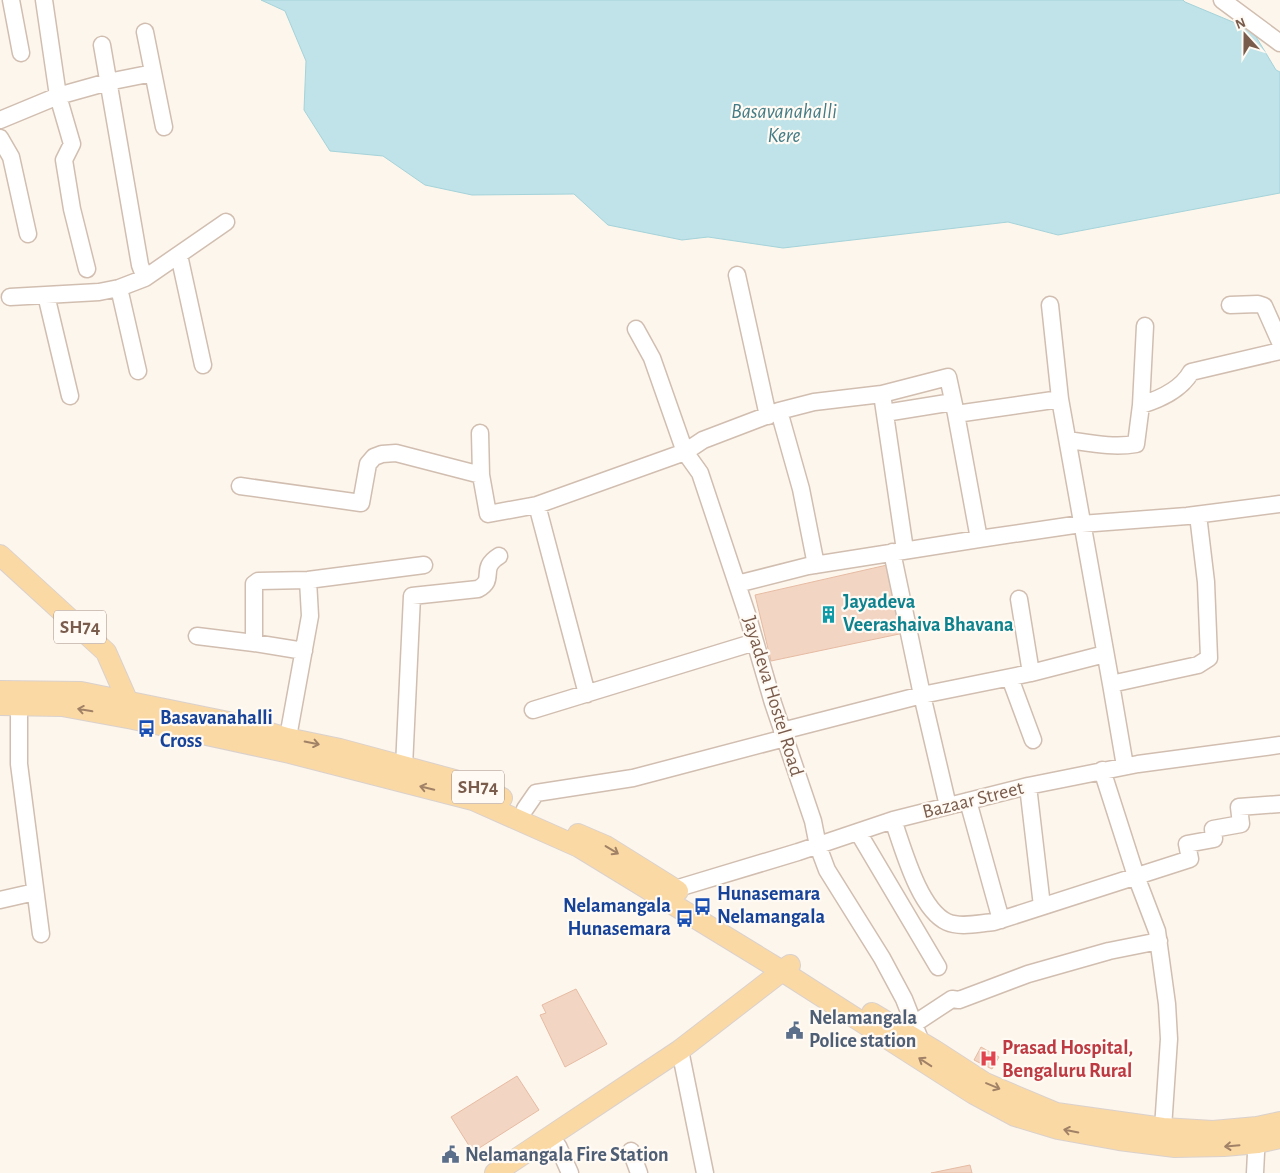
<svg xmlns="http://www.w3.org/2000/svg" width="1280" height="1173" font-family="'Alegreya Sans',sans-serif">
  <rect width="100%" height="100%" fill="#fdf6ec"/>
  <path fill="#bfe3e8" stroke="#a5d3da" d="M 261,0 L 1183,0 L 1185,2 L 1252,30 L 1276,70 L 1280,72 L 1280,193 L 1058,235 L 1008,222 L 783,248 L 708,237 L 682,240 L 608,225 L 574,194 L 472,195 L 425,185 L 383,156 L 330,151 L 304,110 L 306,61 L 285,11 Z"/>
  <path fill="#f3d5c3" stroke="#e6bba3" d="M 887,565 L 904,633 L 771,661 L 755,595 Z
    M 576,989 L 607,1044 L 565,1067 L 540,1015 L 546,1013 L 542,1005 Z
    M 981,1047 L 999,1057 L 992,1069 L 974,1060 Z
    M 517,1076 L 539,1110 L 473,1152 L 451,1117 Z
    M 970,1165 L 972,1173 L 931,1173 Z"/>
  <g fill="none" stroke-linecap="round" stroke-linejoin="round">
    <defs>
      <path id="minor" d="M 11,0 L 21,53
        M 44,0 L 58,96 L 72,144 L 64,160 L 72,209 L 87,269
        M 1222,0 L 1280,43
        M 145,32 L 164,127
        M 102,45 L 140,265 L 145,278 L 226,222
        M 0,120 L 58,96 L 108,82 L 153,73
        M 0,138 L 11,157 L 28,234
        M 179,255 L 203,365
        M 737,275 L 768,416
        M 119,288 L 138,371
        M 46,295 L 70,396
        M 10,297 L 99,292 L 119,288 L 145,278
        M 1050,305 L 1060,399 L 1111,684 L 1198,665 L 1209,658 L 1206,582 L 1198,515
        M 1230,305 L 1258,304 L 1264,306 L 1280,342
        M 636,329 L 652,358 L 685,452 L 700,473 L 747,614 L 773,703 L 813,821 L 818,846 L 827,870 L 882,958 L 904,999 L 921,1042 L 926,1045
        M 882,394 L 905,550
        M 1141,405 L 1145,326
        M 779,411 L 801,489 L 816,565
        M 885,413 L 953,402
        M 956,414 L 1060,399
        M 480,433 L 481,475 L 488,514 L 537,505 L 685,452 L 703,440 L 779,411 L 814,402 L 882,394 L 948,377 L 956,414 L 979,539
        M 1068,440 C 1090,443 1113,448 1136,444 L 1141,405 C 1160,399 1181,390 1191,372 L 1280,351
        M 240,486 L 361,503 L 368,464 L 374,457 L 382,454 L 396,453 L 481,475
        M 537,505 L 587,694
        M 892,552 L 922,695 L 948,806
        M 737,584 L 808,566 L 979,539 L 1081,524 L 1187,516 L 1280,504
        M 1019,599 L 1031,673
        M 197,636 L 254,643
        M 304,651 L 254,643 L 254,584 L 258,581 L 308,580 L 424,565
        M 1010,678 L 1033,740
        M 1111,684 L 1125,766
        M 19,705 L 19,764 L 41,934
        M 533,710 L 755,642
        M 782,731 L 922,695 L 1031,673 L 1105,654
        M 286,748 L 310,616 L 308,580
        M 1102,770 L 1136,876 L 1157,931 L 1167,1004 L 1169,1039 L 1163,1128
        M 402,777 L 404,767 L 412,596 L 478,589 C 497,579 478,569 499,556
        M 1028,786 L 1042,906
        M 968,801 L 1001,920
        M 525,809 L 536,793 L 633,778 L 785,738
        M 893,820 C 903,848 919,909 947,922 C 960,928 980,923 994,922 L 1190,859 L 1187,844 L 1214,839 L 1213,829 L 1241,824 L 1239,807 L 1280,804
        M 858,832 L 938,967
        M 675,889 L 798,852 L 893,820 L 1028,786 L 1138,764 L 1280,745
        M 0,900 L 35,892
        M 914,1024 L 952,999 L 959,1000 L 1028,974 L 1109,951 L 1159,941
        M 680,1050 L 705,1173
        M 558,1146 L 570,1173
        M 631,1151 L 639,1173
        M 1255,1173 L 1257,1133"/>
      <path id="major" d="M 0,555 L 106,652 L 128,702 L 131,712
        M 0,691 L 81,692 L 243,725 L 287,738 L 340,749 L 477,786 L 502,798
        M 0,705 L 62,706 L 133,719 L 290,753 L 473,800 L 579,847 L 782,971 L 974,1094 L 1015,1116 L 1058,1129 L 1119,1140 L 1175,1147 L 1224,1146 L 1258,1143 L 1280,1138
        M 578,834 L 606,846 L 678,891
        M 872,1013 L 934,1050 L 985,1083 L 1056,1113 L 1163,1128 L 1213,1131 L 1257,1127 L 1280,1122
        M 495,1173 L 680,1050 L 790,965"/>
    </defs>
    <use href="#minor" stroke="#d1beb0" stroke-width="19"/>
    <use href="#major" stroke="#dad1cd" stroke-width="22"/>
    <use href="#minor" stroke="#fff" stroke-width="16"/>
    <use href="#major" stroke="#fbd9a5" stroke-width="20"/>
  </g>
  <defs><path id="oneway-shaft" d="M-6 0H5M1.5-3L5.5 0L1.5 3" fill="none" stroke-width="1.6" stroke-linecap="round" stroke-linejoin="round" transform="scale(1.25)"/></defs>
  <g stroke="#a18267">
    <use href="#oneway-shaft" transform="translate(85 710) rotate(-170)"/>
    <use href="#oneway-shaft" transform="translate(312 743) rotate(11)"/>
    <use href="#oneway-shaft" transform="translate(427 788) rotate(-166)"/>
    <use href="#oneway-shaft" transform="translate(612 850) rotate(31)"/>
    <use href="#oneway-shaft" transform="translate(925 1062) rotate(-147)"/>
    <use href="#oneway-shaft" transform="translate(993 1086) rotate(23)"/>
    <use href="#oneway-shaft" transform="translate(1071 1131) rotate(-169)"/>
    <use href="#oneway-shaft" transform="translate(1232 1146) rotate(175)"/>
  </g>
  <defs>
    <symbol id="building-bare" viewBox="-9 -9 18 18"><path d="M-4-6H4V6H1V3H-1V6H-4ZM-2.5-4.3h1.7v1.8h-1.7ZM.8-4.3h1.7v1.8H.8ZM-2.5-1h1.7V.8h-1.7ZM.8-1h1.7V.8H.8Z" fill="#0f9aa8" stroke="#fffaf3" stroke-width="2.5" paint-order="stroke"/></symbol>
    <symbol id="bus-bare" viewBox="-9 -9 18 18"><path d="M-5-6H5V4H4V6H2V4H-2V6H-4V4H-5ZM-3.5-4V0h7V-4ZM-3.5 1.2v1.5H-2V1.2ZM2 1.2v1.5H3.5V1.2Z" fill="#1a4fb4" stroke="#fffaf3" stroke-width="2.5" paint-order="stroke"/></symbol>
    <symbol id="civic-bare" viewBox="-9 -9 18 18"><path d="M-.6-6.5H3V-4.5H.6V-3L4-1V1h2V6H-6V1h2V-1L-.6-3ZM-1.2 2.5V6h2.4V2.5Z" fill="#5c6f8a" stroke="#fffaf3" stroke-width="2.5" paint-order="stroke"/></symbol>
    <symbol id="hospital-bare" viewBox="-9 -9 18 18"><path d="M-5-5h3v3.5h4V-5h3V5h-3V1.5h-4V5h-3Z" fill="#e0444e" stroke="#fffaf3" stroke-width="2.5" paint-order="stroke"/></symbol>
  </defs>
  <g fill-rule="evenodd">
    <use href="#building-bare" x="816" y="602" width="25" height="25"/>
    <use href="#bus-bare" x="134" y="716" width="25" height="25"/>
    <use href="#bus-bare" x="690" y="894" width="25" height="25"/>
    <use href="#bus-bare" x="672" y="906" width="25" height="25"/>
    <use href="#civic-bare" x="782" y="1018" width="25" height="25"/>
    <use href="#hospital-bare" x="976" y="1046" width="25" height="25"/>
    <use href="#civic-bare" x="438" y="1142" width="25" height="25"/>
  </g>
  <g text-anchor="middle" dominant-baseline="central" stroke-width="4.5" stroke-linejoin="round" paint-order="stroke">
    <g fill="#fffaf3" stroke="#a28b7f" stroke-width="1">
      <rect x="54" y="610.5" width="52" height="33" rx="4"/>
      <rect x="452" y="770.5" width="52" height="33" rx="4"/>
    </g>
    <g font-size="19" font-weight="bold" fill="#7a5c4d">
      <text x="80" y="627">SH74</text>
      <text x="478" y="787">SH74</text>
    </g>
    <g font-size="20" font-weight="bold" fill="#0d838f" stroke="#fffaf3" text-anchor="start">
      <text x="843" y="602">Jayadeva<tspan x="843" dy="23">Veerashaiva Bhavana</tspan></text>
    </g>
    <g font-size="20" fill="#7a5c4d" stroke="#fffaf3">
      <text transform="translate(773 696) rotate(73)">Jayadeva Hostel Road</text>
      <text transform="translate(973 800) rotate(-14)">Bazaar Street</text>
    </g>
    <g font-size="20" font-weight="bold" fill="#164399" stroke="#fffaf3" text-anchor="start">
      <text x="160" y="718">Basavanahalli<tspan x="160" dy="23">Cross</tspan></text>
      <text x="717" y="894">Hunasemara<tspan x="717" dy="23">Nelamangala</tspan></text>
      <text x="671" y="906" text-anchor="end">Nelamangala<tspan x="671" dy="23">Hunasemara</tspan></text>
    </g>
    <g font-size="20" font-weight="bold" fill="#4e5e75" stroke="#fffaf3" text-anchor="start">
      <text x="809" y="1018">Nelamangala<tspan x="809" dy="23">Police station</tspan></text>
      <text x="465" y="1155">Nelamangala Fire Station</text>
    </g>
    <g font-size="20" font-weight="bold" fill="#be3a42" stroke="#fffaf3" text-anchor="start">
      <text x="1002" y="1048">Prasad Hospital,<tspan x="1002" dy="23">Bengaluru Rural</tspan></text>
    </g>
    <g font-size="21" font-style="italic" fill="#437c86" stroke="#fffaf3">
      <text x="784" y="111">Basavanahalli<tspan x="784" dy="24">Kere</tspan></text>
    </g>
  </g>
  <g transform="translate(1245 35) rotate(339)" stroke="#fffaf3" stroke-width="4" paint-order="stroke">
  <path d="M0-4L9 19L0 12L-9 19Z" fill="#7a5c4d"/>
  <text y="-8" font-size="14" font-weight="bold" text-anchor="middle" fill="#7a5c4d">N</text>
  </g>
</svg>
